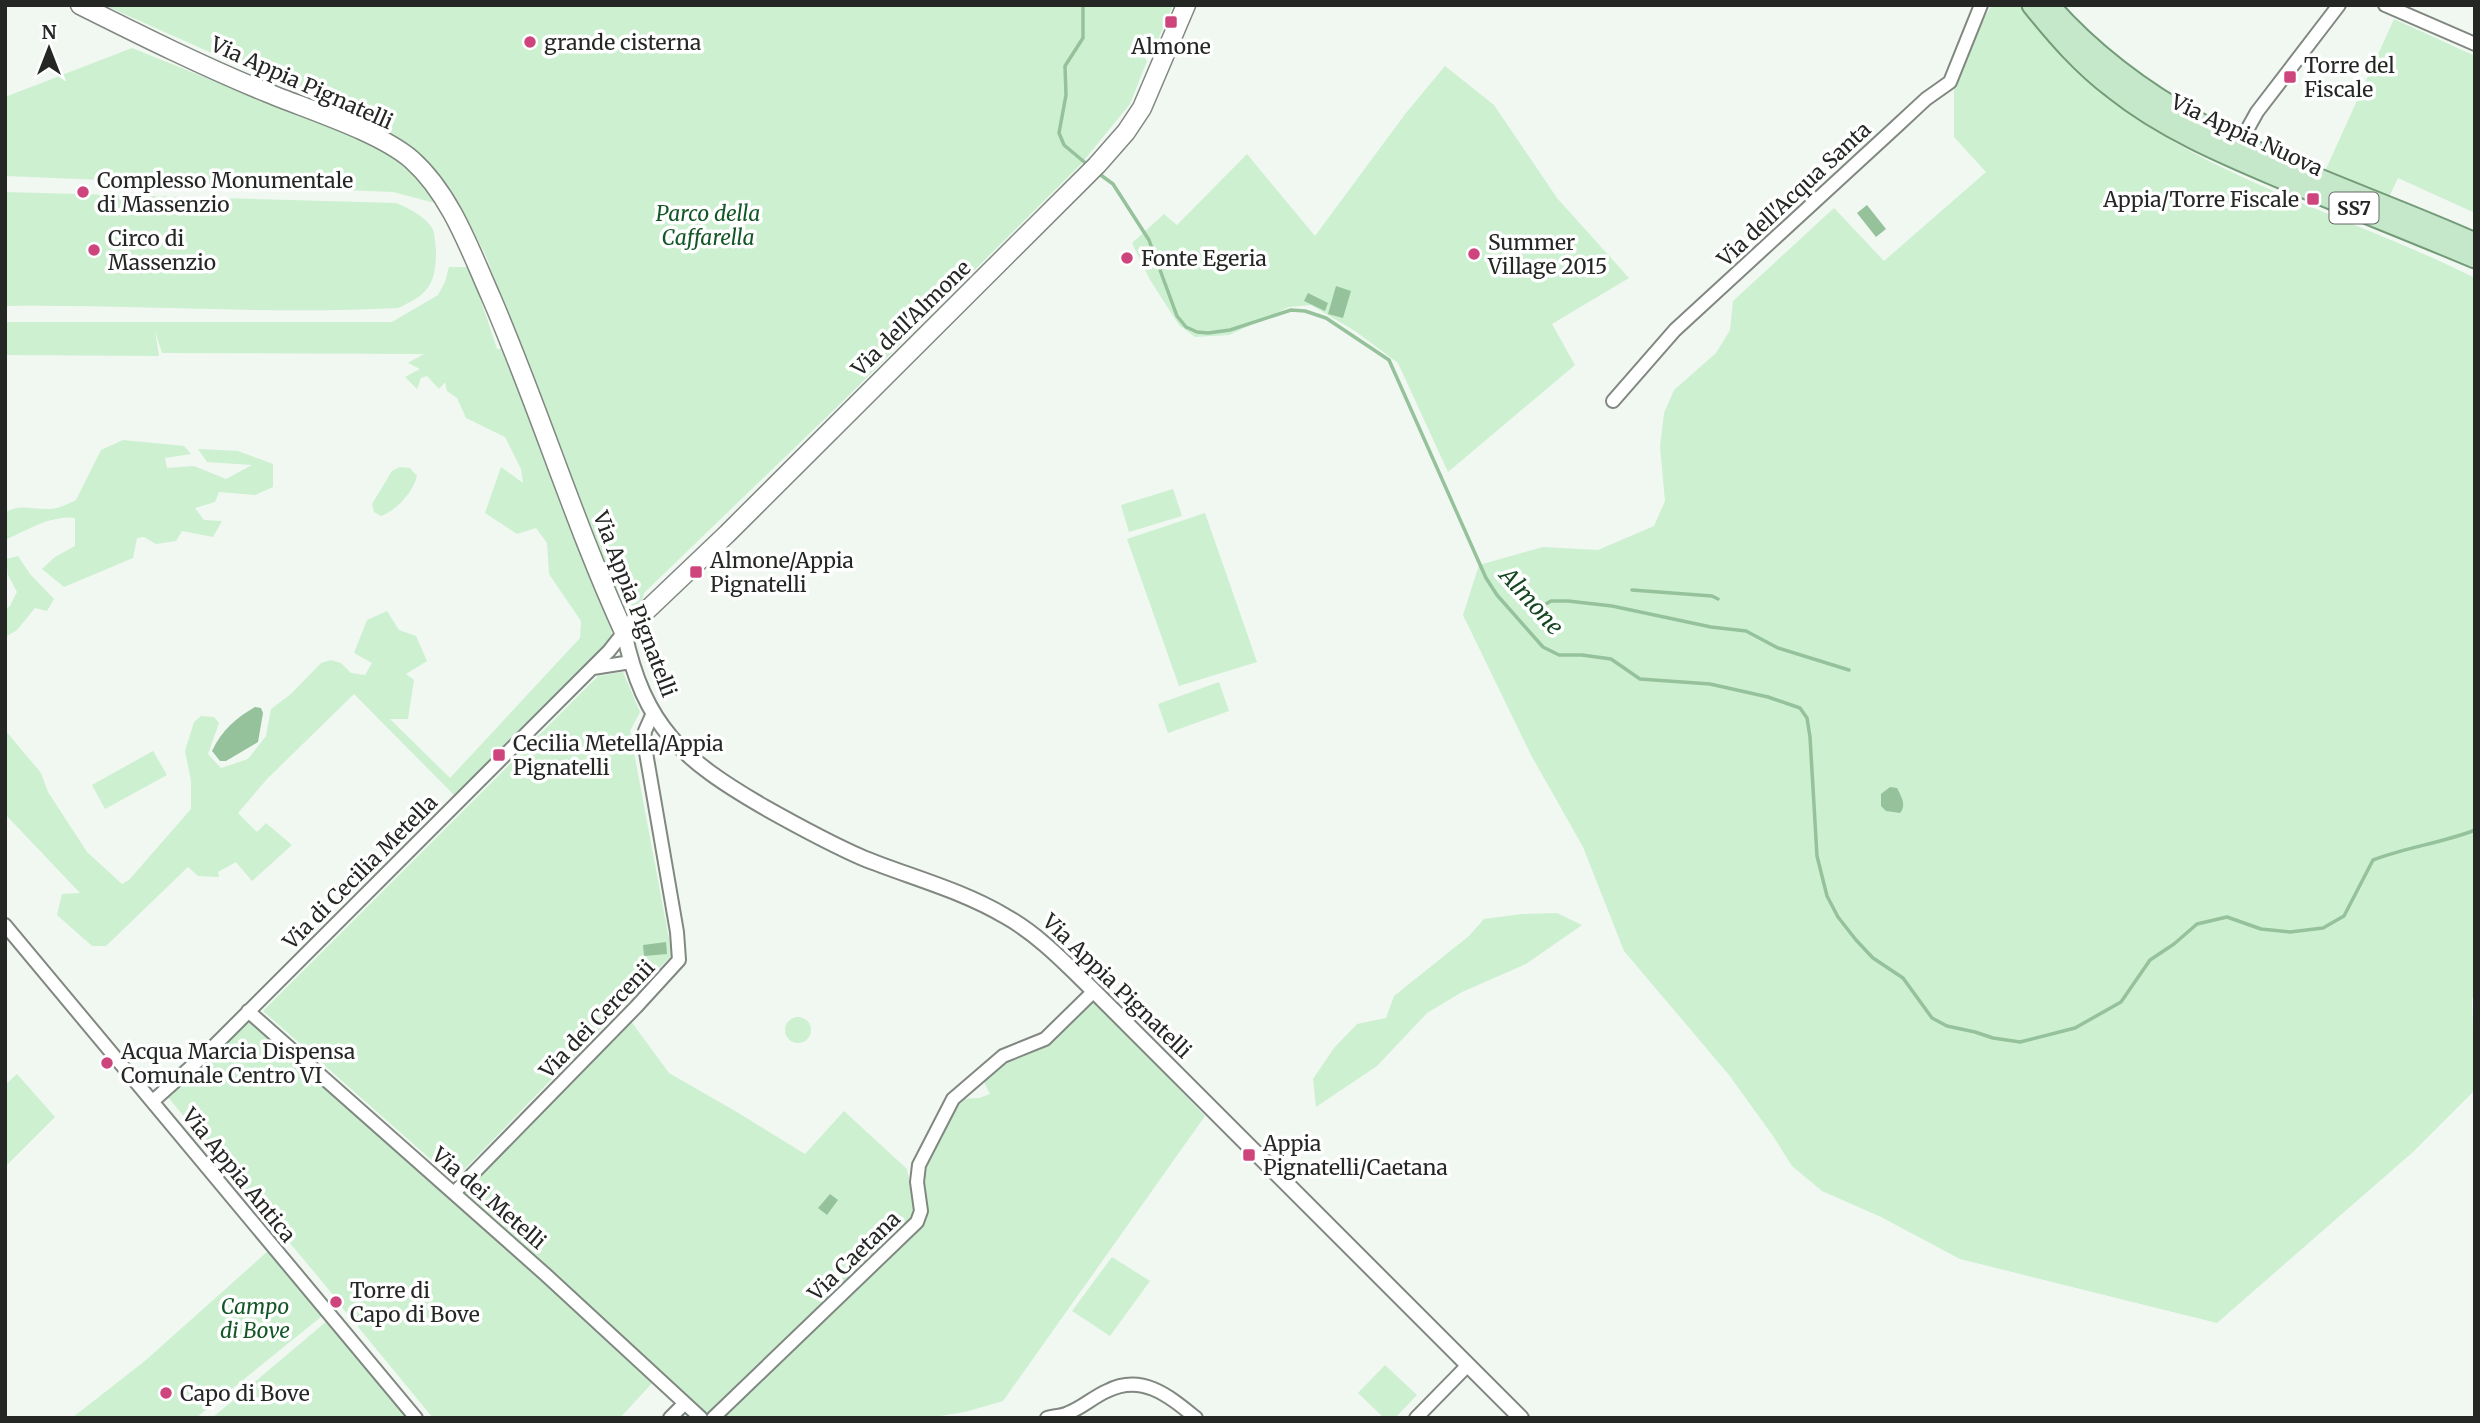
<svg xmlns="http://www.w3.org/2000/svg" width="2480" height="1423" font-family="Merriweather,serif">
  <rect width="100%" height="100%" fill="#f0f8f1"/>
  <path fill="#cdf0d1" d="M 104,5 L 1173,5 L 1154,49 L 1149,47 L 1144,53 L 1144,57 L 1147,61 L 1130,104 L 1081,164 L 840,404 L 644,593 L 641,604 L 630,610 L 618,605 L 486,256 C 462,208 439,163 393,134 Z
    M 1992,5 L 2021,5 C 2058,51 2101,97 2152,129 C 2253,192 2369,225 2475,278 L 2475,990 L 2472,1000 L 2475,1090 L 2413,1152 L 2217,1323 L 1960,1259 L 1881,1217 L 1822,1191 L 1792,1166 L 1773,1136 L 1729,1075 L 1624,951 L 1583,847 L 1531,755 L 1463,615 L 1479,565 L 1543,547 L 1598,550 L 1654,526 L 1665,501 L 1660,447 L 1664,413 L 1674,390 L 1716,353 L 1730,330 L 1733,301 L 1834,208 L 1884,261 L 1986,172 L 1954,137 L 1954,88 L 1966,48 Z
    M 2394,19 L 2475,56 L 2475,213 L 2398,178 L 2389,197 L 2326,169 Z
    M 132,48 L 385,150 L 419,180 L 439,204 L 393,192 L 5,176 L 5,97 Z
    M 1445,66 L 1494,105 L 1557,198 L 1629,278 L 1552,324 L 1575,365 L 1448,472 L 1398,363 L 1355,331 L 1311,305 L 1289,307 L 1229,335 L 1195,337 L 1179,325 L 1150,280 L 1132,243 L 1164,214 L 1177,225 L 1247,154 L 1315,236 L 1406,113 Z
    M 5,192 L 396,203 C 408,208 425,216 432,228 C 435,233 435,243 436,249 C 436,283 430,294 398,308 C 268,315 136,304 5,306 Z
    M 449,267 L 470,267 L 497,349 L 502,349 L 509,360 L 552,469 L 548,472 L 556,484 L 613,616 L 611,642 L 457,798 L 354,694 L 267,779 L 238,813 L 257,832 L 266,823 L 292,845 L 252,881 L 236,862 L 218,872 L 219,877 L 198,876 L 188,867 L 106,946 L 92,946 L 57,915 L 62,894 L 80,893 L 5,814 L 5,730 L 41,773 L 48,792 L 87,852 L 122,884 L 129,880 L 191,809 L 191,781 L 185,751 L 194,722 L 201,716 L 214,717 L 219,723 L 208,754 L 221,768 L 248,759 L 266,736 L 271,709 L 291,694 L 321,663 L 331,660 L 341,663 L 351,673 L 365,675 L 372,663 L 354,653 L 367,620 L 387,611 L 399,630 L 416,636 L 427,661 L 406,674 L 414,680 L 408,719 L 390,719 L 450,778 L 580,638 L 581,621 L 549,574 L 547,543 L 536,528 L 517,534 L 485,513 L 501,467 L 523,483 L 521,469 L 505,437 L 466,418 L 457,398 L 447,391 L 445,382 L 439,389 L 427,376 L 421,378 L 417,389 L 405,377 L 420,369 L 408,363 L 424,354 L 162,353 L 155,331 L 159,356 L 5,355 L 5,322 L 392,322 L 438,295 L 445,282 Z
    M 123,440 L 184,446 L 191,454 L 165,458 L 167,468 L 194,466 L 226,479 L 252,465 L 207,462 L 198,449 L 238,451 L 273,464 L 273,487 L 255,495 L 219,492 L 215,502 L 195,508 L 204,520 L 222,521 L 213,537 L 182,531 L 176,541 L 156,544 L 144,537 L 137,538 L 133,558 L 64,587 L 42,569 L 55,557 L 75,546 L 75,518 C 53,514 25,531 5,540 L 5,513 C 19,503 33,510 49,509 C 58,509 68,504 76,500 L 101,450 Z
    M 400,467 L 410,468 L 417,476 C 413,492 396,511 381,516 L 374,512 L 372,504 L 392,471 Z
    M 1173,489 L 1182,516 L 1129,532 L 1121,505 Z
    M 1205,513 L 1257,662 L 1179,686 L 1127,539 Z
    M 18,556 L 30,574 L 54,599 L 47,611 L 35,608 L 17,630 L 5,637 L 5,609 L 10,606 L 17,592 L 8,575 L 6,559 Z
    M 623,672 L 640,712 L 630,731 L 672,955 L 454,1180 L 263,1011 L 598,676 Z
    M 1219,682 L 1229,711 L 1168,733 L 1158,704 Z
    M 153,751 L 167,775 L 105,809 L 92,785 Z
    M 1557,913 L 1582,925 L 1526,964 L 1462,992 L 1427,1013 L 1377,1066 L 1316,1107 L 1313,1079 L 1334,1048 L 1357,1024 L 1386,1018 L 1394,996 L 1469,936 L 1484,919 L 1522,914 Z
    M 1091,997 L 1205,1116 L 1003,1401 L 965,1412 L 927,1418 L 702,1418 L 463,1191 L 630,1020 L 669,1073 L 735,1111 L 805,1154 L 844,1111 L 907,1169 L 917,1218 L 924,1153 L 953,1099 L 979,1098 L 990,1094 L 982,1078 L 1012,1053 L 1039,1046 Z
    M 248,1016 L 653,1382 L 620,1418 L 433,1418 L 340,1305 L 342,1302 L 337,1296 L 335,1297 L 167,1096 Z
    M785 1030a13 13 0 1 1 26 0a13 13 0 1 1-26 0Z
    M 17,1074 L 55,1117 L 5,1167 L 5,1085 Z
    M 268,1251 L 322,1316 L 196,1418 L 72,1418 L 146,1360 Z
    M 1112,1257 L 1150,1281 L 1110,1336 L 1072,1311 Z
    M 327,1321 L 407,1418 L 212,1418 Z
    M 1385,1365 L 1417,1395 L 1395,1418 L 1384,1418 L 1358,1393 Z"/>
  <path fill="#95c29b" d="M 1867,205 L 1886,229 L 1876,237 L 1857,213 Z
    M 1336,286 L 1351,291 L 1343,318 L 1328,314 Z
    M 1308,293 L 1328,303 L 1325,311 L 1304,301 Z
    M 255,707 L 261,708 L 263,713 L 258,742 L 226,761 L 220,761 L 212,751 C 222,730 236,718 255,707 Z
    M 1890,787 L 1897,788 C 1901,796 1907,805 1900,813 L 1886,811 L 1881,806 L 1881,794 Z
    M 666,942 L 667,954 L 644,956 L 643,945 Z
    M 830,1194 L 838,1200 L 827,1215 L 818,1208 Z"/>
  <g fill="none" stroke-linecap="round" stroke-linejoin="round">
    <path stroke="#95c29b" stroke-width="3.5" d="M 1083,5 L 1083,38 L 1065,66 L 1066,95 L 1059,133 L 1064,145 L 1089,166
      M 1098,173 L 1113,184 L 1149,240 L 1177,316 L 1186,327 L 1197,332 L 1208,333 L 1230,330 L 1291,310 L 1305,311 L 1326,318 L 1389,360 L 1486,578 L 1497,595 L 1543,647 L 1559,655 L 1582,655 L 1611,659 L 1640,679 L 1710,684 L 1768,697 L 1800,708 L 1807,718 L 1810,737 L 1817,856 L 1827,896 L 1838,917 L 1856,940 L 1873,958 L 1903,978 L 1932,1018 L 1947,1026 L 1975,1032 L 1993,1038 L 2020,1042 L 2075,1028 L 2121,1002 L 2150,960 L 2174,944 L 2197,924 L 2227,917 L 2261,929 L 2290,932 L 2323,928 L 2344,916 L 2373,860 C 2407,847 2442,843 2475,830
      M 1632,590 L 1712,596 L 1718,599
      M 1544,605 L 1551,601 L 1568,601 L 1612,606 L 1711,627 L 1746,631 L 1778,648 L 1849,670"/>
    <defs>
      <path id="minor" d="M 2385,5 L 2475,44
        M 2237,148 L 2257,112 L 2339,5
        M 1613,401 L 1675,330 L 1898,125 L 1926,99 L 1950,82 L 1981,5
        M 593,668 L 631,662
        M 5,925 L 416,1418
        M 248,1011 L 546,1275 L 701,1418
        M 153,1101 L 211,1049 L 609,651 L 624,632
        M 454,1193 L 636,1007 L 679,960 L 677,932 L 644,741 L 645,731 L 653,713
        M 670,1418 L 684,1404
        M 713,1418 L 917,1222 L 921,1211 L 917,1182 L 919,1165 L 953,1099 L 1003,1056 L 1045,1039 L 1094,991
        M 1047,1418 C 1054,1416 1062,1416 1068,1413 C 1082,1408 1093,1397 1107,1391 C 1142,1373 1169,1396 1196,1418
        M 1416,1418 L 1468,1365"/>
      <path id="tertiary" d="M 624,632 C 644,727 683,760 764,807 C 796,825 829,843 863,858 C 910,877 961,890 1005,916 C 1039,935 1066,964 1094,991 L 1521,1418"/>
      <path id="secondary" d="M 80,5 C 142,36 204,67 268,93 C 309,110 380,132 412,160 C 451,195 470,250 491,297 C 539,408 574,523 624,632 L 727,534 L 1097,165 L 1126,132 L 1142,108 L 1186,5"/>
      <path id="primary" d="M 2032,5 C 2057,36 2082,65 2114,89 C 2164,129 2224,154 2283,179 C 2346,206 2411,231 2475,258
        M 2049,5 C 2164,136 2322,175 2475,243"/>
    </defs>
    <use href="#minor" stroke="#808881" stroke-width="16"/>
    <use href="#tertiary" stroke="#808881" stroke-width="18"/>
    <use href="#secondary" stroke="#808881" stroke-width="21"/>
    <use href="#primary" stroke="#739b78" stroke-width="23"/>
    <use href="#minor" stroke="#fff" stroke-width="12"/>
    <use href="#tertiary" stroke="#fff" stroke-width="14"/>
    <use href="#secondary" stroke="#fff" stroke-width="18"/>
    <use href="#primary" stroke="#c5e8ca" stroke-width="19"/>
  </g>
  <g fill="#ce447d" stroke="#fff" stroke-width="2.5">
    <rect x="1164" y="15" width="14" height="14" rx="3.5"/>
    <circle cx="530" cy="42" r="7"/>
    <rect x="2283" y="70" width="14" height="14" rx="3.5"/>
    <circle cx="83" cy="192" r="7"/>
    <rect x="2306" y="192" width="14" height="14" rx="3.5"/>
    <circle cx="94" cy="250" r="7"/>
    <circle cx="1474" cy="254" r="7"/>
    <circle cx="1127" cy="258" r="7"/>
    <rect x="689" y="565" width="14" height="14" rx="3.5"/>
    <rect x="492" y="748" width="14" height="14" rx="3.5"/>
    <circle cx="107" cy="1063" r="7"/>
    <rect x="1242" y="1148" width="14" height="14" rx="3.5"/>
    <circle cx="336" cy="1302" r="7"/>
    <circle cx="166" cy="1393" r="7"/>
  </g>
  <g text-anchor="middle" dominant-baseline="central" stroke-width="7" stroke-linejoin="round" paint-order="stroke">
    <rect fill="#fff" stroke="#666866" stroke-width="2" x="2329.5" y="192.5" width="49" height="31" rx="5"/>
    <g font-size="19" font-weight="bold" fill="#242724">
      <text x="2354" y="208">SS7</text>
    </g>
    <g font-size="21" fill="#242724" stroke="#fff" text-anchor="start">
      <text x="544" y="42">grande cisterna</text>
      <text x="1171" y="46" text-anchor="middle">Almone</text>
      <text x="2304" y="65">Torre del<tspan x="2304" dy="24">Fiscale</tspan></text>
      <text x="97" y="180">Complesso Monumentale<tspan x="97" dy="24">di Massenzio</tspan></text>
      <text x="2299" y="199" text-anchor="end">Appia/Torre Fiscale</text>
      <text x="108" y="238">Circo di<tspan x="108" dy="24">Massenzio</tspan></text>
      <text x="1488" y="242">Summer<tspan x="1488" dy="24">Village 2015</tspan></text>
      <text x="1141" y="258">Fonte Egeria</text>
      <text x="710" y="560">Almone/Appia<tspan x="710" dy="24">Pignatelli</tspan></text>
      <text x="513" y="743">Cecilia Metella/Appia<tspan x="513" dy="24">Pignatelli</tspan></text>
      <text x="121" y="1051">Acqua Marcia Dispensa<tspan x="121" dy="24">Comunale Centro VI</tspan></text>
      <text x="1263" y="1143">Appia<tspan x="1263" dy="24">Pignatelli/Caetana</tspan></text>
      <text x="350" y="1290">Torre di<tspan x="350" dy="24">Capo di Bove</tspan></text>
      <text x="180" y="1393">Capo di Bove</text>
    </g>
    <g font-size="21" fill="#242724" stroke="#fff">
      <text transform="translate(302 83) rotate(24)">Via Appia Pignatelli</text>
      <text transform="translate(2247 135) rotate(25)">Via Appia Nuova</text>
      <text transform="translate(1794 194) rotate(-43)">Via dell'Acqua Santa</text>
      <text transform="translate(911 318) rotate(-44)">Via dell'Almone</text>
      <text transform="translate(635 604) rotate(69)">Via Appia Pignatelli</text>
      <text transform="translate(360 872) rotate(-45)">Via di Cecilia Metella</text>
      <text transform="translate(1117 986) rotate(44)">Via Appia Pignatelli</text>
      <text transform="translate(597 1019) rotate(-46)">Via dei Cercenii</text>
      <text transform="translate(239 1175) rotate(51)">Via Appia Antica</text>
      <text transform="translate(489 1198) rotate(41)">Via dei Metelli</text>
      <text transform="translate(854 1256) rotate(-44)">Via Caetana</text>
    </g>
    <g font-size="21" font-style="italic" fill="#135726" stroke="#fff">
      <text x="708" y="213">Parco della<tspan x="708" dy="24">Caffarella</tspan></text>
      <text x="255" y="1306">Campo<tspan x="255" dy="24">di Bove</tspan></text>
    </g>
    <g font-size="23" font-style="italic" fill="#144621" stroke="#fff">
      <text transform="translate(1532 601) rotate(48)">Almone</text>
    </g>
  </g>
  <rect width="2480" height="1423" fill="none" stroke="#242724" stroke-width="14"/>
  <g transform="translate(49 49)" stroke="#ffffff" stroke-width="5" paint-order="stroke">
  <path d="M0-5L12 26L0 18L-12 26Z" fill="#242724"/>
  <text y="-10" font-size="19" font-weight="bold" text-anchor="middle" fill="#242724">N</text>
  </g>
</svg>
